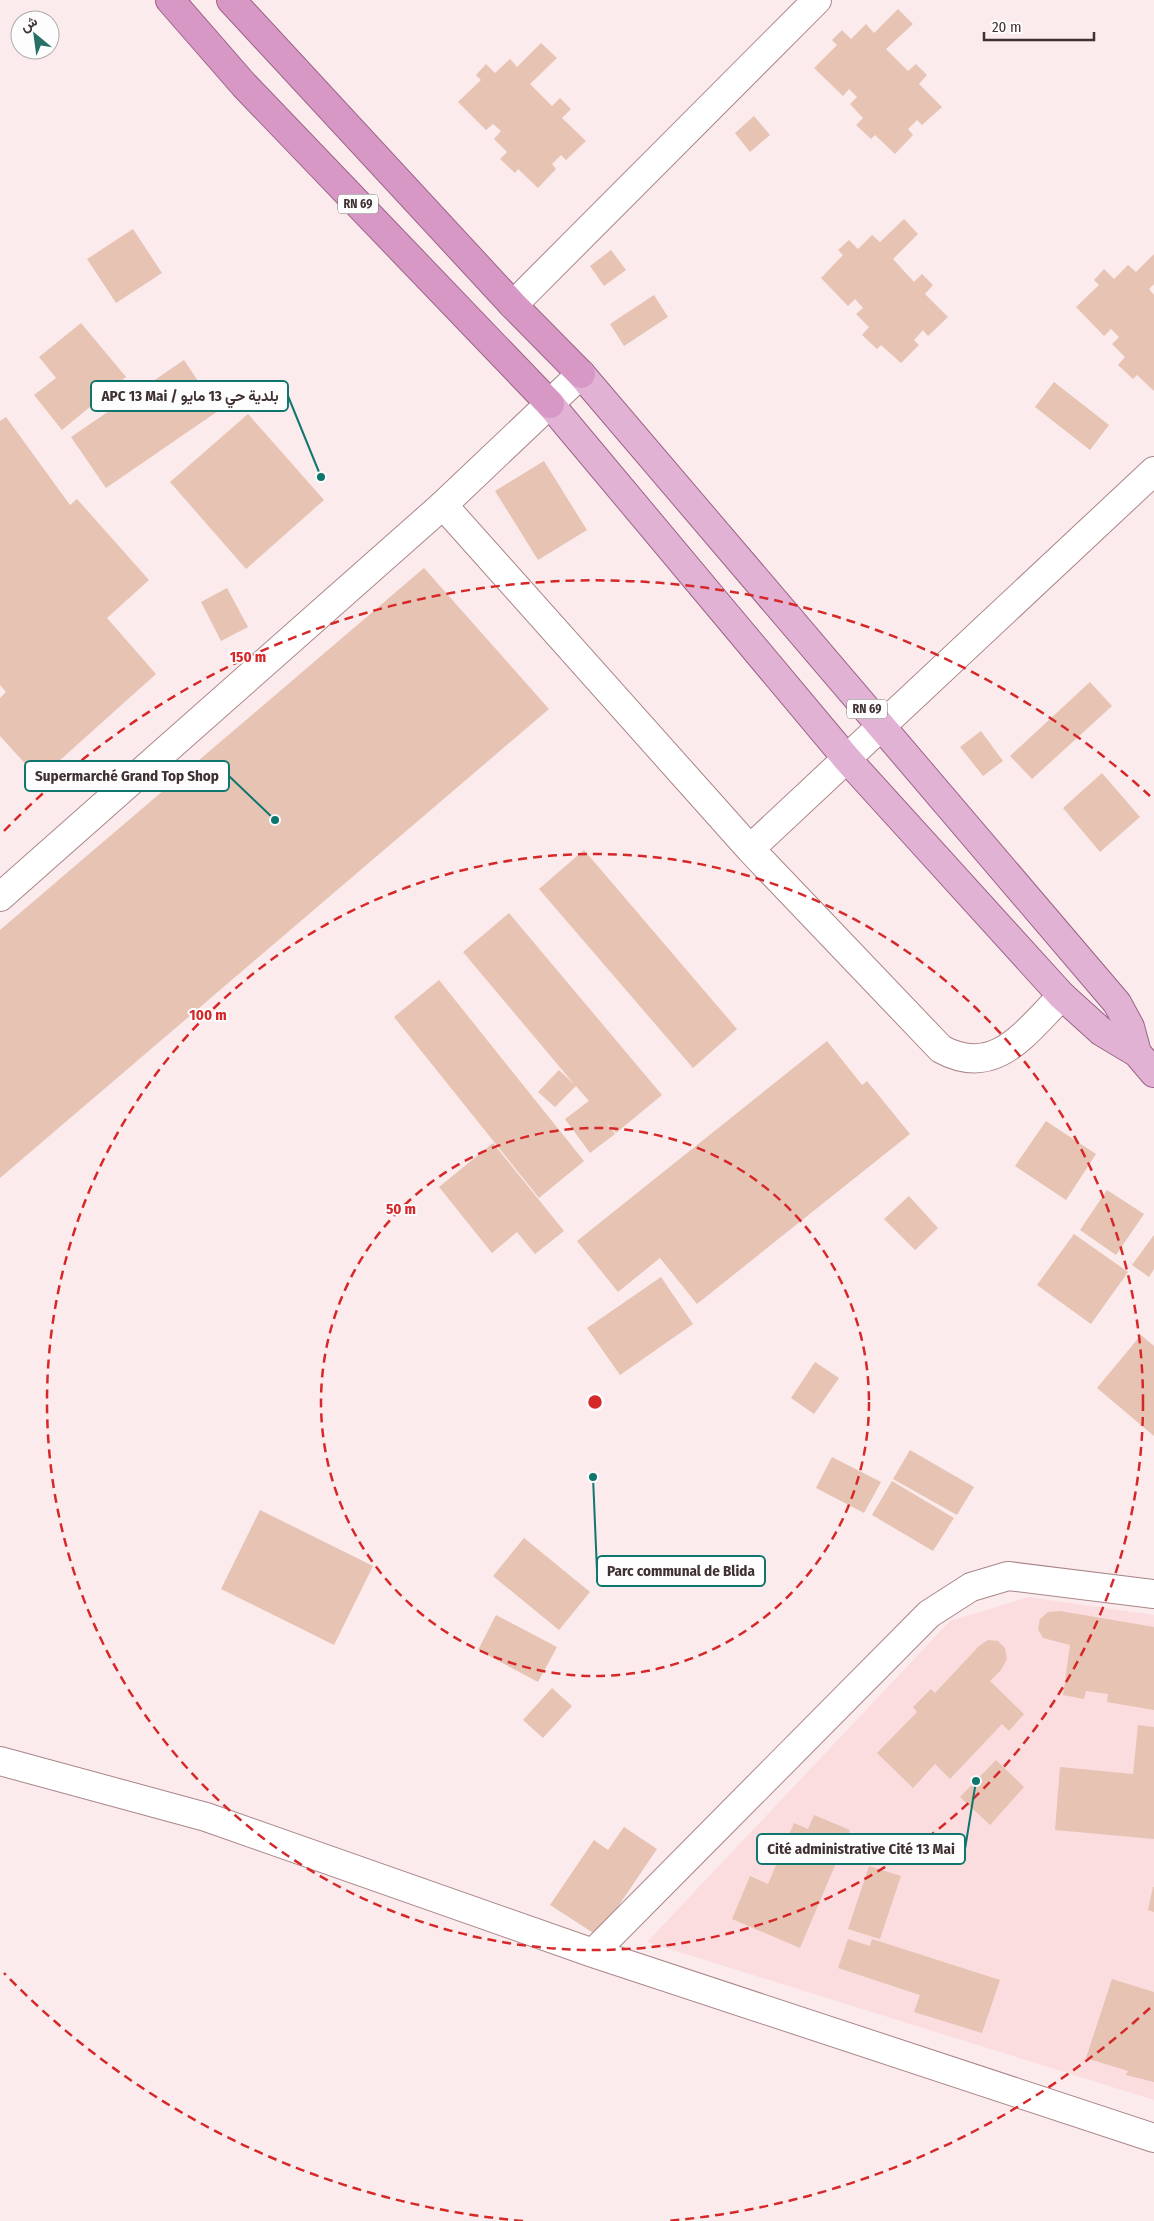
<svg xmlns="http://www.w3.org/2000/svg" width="1154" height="2221" font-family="'Fira Sans Condensed',Vazirmatn,sans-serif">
  <rect width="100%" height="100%" fill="#fcebec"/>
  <path fill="#fbdddf" d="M 1029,1597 L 1154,1615 L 1154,2100 L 647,1942 L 950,1621 Z"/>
  <path fill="#e6c3b2" d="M 898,9 L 913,24 L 886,49 L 908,71 L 916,64 L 927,75 L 919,84 L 942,107 L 922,125 L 917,120 L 908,129 L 913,135 L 895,154 L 875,135 L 871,139 L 856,125 L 863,118 L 850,104 L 857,97 L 849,89 L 843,96 L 814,68 L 837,45 L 832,40 L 842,30 L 851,39 L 866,24 L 874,33 Z
    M 541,43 L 557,58 L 530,84 L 552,106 L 560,98 L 571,109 L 562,118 L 586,141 L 566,160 L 561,155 L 552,164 L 556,169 L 538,188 L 518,169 L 515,173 L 500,159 L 507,152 L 494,139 L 501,131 L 493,124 L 486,130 L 458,102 L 481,80 L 476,75 L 486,64 L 495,73 L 510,59 L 517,67 Z
    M 754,116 L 770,135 L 750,152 L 735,133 Z
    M 904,219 L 918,234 L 893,259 L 914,282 L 922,274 L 933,285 L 925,294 L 948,317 L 928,336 L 923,330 L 914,340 L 919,345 L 901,363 L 881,345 L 877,349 L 862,335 L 869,327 L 856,314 L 863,308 L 855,299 L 848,306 L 821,278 L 843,255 L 838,250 L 849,240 L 858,249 L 872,235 L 880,242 Z
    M 133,229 L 162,273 L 116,303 L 87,259 Z
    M 611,250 L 626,270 L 604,286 L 590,266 Z
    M 1154,254 L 1154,284 L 1149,289 L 1154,295 L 1154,391 L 1137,375 L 1133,379 L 1118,365 L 1125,357 L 1112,344 L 1119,337 L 1111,329 L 1104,336 L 1076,307 L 1099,285 L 1094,280 L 1104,269 L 1114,279 L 1128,265 L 1136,272 Z
    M 654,295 L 668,317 L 624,346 L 610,324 Z
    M 81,323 L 126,377 L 62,430 L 34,395 L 56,378 L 39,357 Z
    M 184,360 L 218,411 L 106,488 L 71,437 Z
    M 1054,382 L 1109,425 L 1090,450 L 1035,407 Z
    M 248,414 L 324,500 L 246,569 L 170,482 Z
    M 6,417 L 70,505 L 77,499 L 149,580 L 107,618 L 156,674 L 39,779 L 0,736 L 0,698 L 6,692 L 0,685 L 0,421 Z
    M 544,461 L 587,530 L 538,560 L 495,491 Z
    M 424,568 L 549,709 L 0,1178 L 0,930 Z
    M 227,588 L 248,627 L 221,641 L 201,602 Z
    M 1090,682 L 1112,706 L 1032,779 L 1010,756 Z
    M 981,731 L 1003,761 L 983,776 L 960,747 Z
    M 1102,773 L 1140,817 L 1100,852 L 1063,808 Z
    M 584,850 L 737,1029 L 693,1068 L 539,889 Z
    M 509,913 L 662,1095 L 616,1133 L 605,1121 L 615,1134 L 590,1153 L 565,1119 L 589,1101 L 576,1086 L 555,1107 L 538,1092 L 559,1070 L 574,1084 L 463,952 Z
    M 439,980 L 584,1161 L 539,1198 L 394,1017 Z
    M 827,1041 L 862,1085 L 867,1081 L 910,1134 L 697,1304 L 660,1258 L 618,1292 L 577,1241 Z
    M 1046,1121 L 1096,1154 L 1066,1200 L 1015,1166 Z
    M 493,1143 L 564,1231 L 535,1254 L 517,1232 L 492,1253 L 439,1187 Z
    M 1107,1190 L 1144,1214 L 1116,1255 L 1080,1230 Z
    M 909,1196 L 938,1228 L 915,1250 L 884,1219 Z
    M 1074,1234 L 1128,1272 L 1091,1324 L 1037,1285 Z
    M 1154,1235 L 1154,1269 L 1149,1277 L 1132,1265 Z
    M 661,1277 L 693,1324 L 620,1375 L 587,1328 Z
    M 1141,1335 L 1154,1346 L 1154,1436 L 1097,1388 Z
    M 815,1362 L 839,1378 L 814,1414 L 791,1398 Z
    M 910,1450 L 974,1487 L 957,1515 L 893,1479 Z
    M 832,1457 L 881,1482 L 864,1513 L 816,1488 Z
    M 892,1481 L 954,1518 L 933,1551 L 872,1515 Z
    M 260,1510 L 373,1566 L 334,1645 L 221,1589 Z
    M 524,1538 L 590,1592 L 559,1630 L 493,1576 Z
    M 1060,1611 L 1154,1627 L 1154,1710 L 1107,1702 L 1108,1694 L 1086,1691 L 1084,1699 L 1063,1695 L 1070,1645 L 1043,1638 L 1038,1629 L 1040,1619 L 1048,1612 Z
    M 496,1615 L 557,1647 L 538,1682 L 478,1650 Z
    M 988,1640 L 998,1641 L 1005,1648 L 1007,1659 L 1001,1670 L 990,1681 L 1024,1714 L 1009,1731 L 1002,1724 L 950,1779 L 935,1764 L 913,1788 L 877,1753 L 917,1712 L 913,1707 L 931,1689 L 935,1693 L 979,1646 Z
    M 552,1688 L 572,1706 L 543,1738 L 523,1720 Z
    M 1138,1725 L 1154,1727 L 1154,1839 L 1055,1830 L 1060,1767 L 1133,1774 Z
    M 996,1760 L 1024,1787 L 990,1825 L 960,1797 Z
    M 814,1815 L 850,1830 L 800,1948 L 732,1919 L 750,1876 L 768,1884 L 794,1823 L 808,1829 Z
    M 624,1827 L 657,1849 L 598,1936 L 550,1905 L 594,1840 L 608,1850 Z
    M 869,1866 L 901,1876 L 880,1939 L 848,1929 Z
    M 1153,1887 L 1154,1887 L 1154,1912 L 1148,1910 Z
    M 848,1939 L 870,1946 L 872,1939 L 1000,1980 L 982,2033 L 914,2012 L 920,1995 L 838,1968 Z
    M 1112,1979 L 1154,1992 L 1154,2082 L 1126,2075 L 1128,2071 L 1086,2058 Z"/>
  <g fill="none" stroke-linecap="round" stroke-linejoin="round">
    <defs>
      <path id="minor" d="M 513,305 L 817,0
        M 443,505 L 750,849 L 941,1049 C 996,1079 1026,1031 1062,996
        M 750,849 L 1154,471
        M 0,1761 L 206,1817 L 593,1953 L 1154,2138
        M 593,1953 L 929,1614 L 971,1587 L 1008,1576 L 1154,1594"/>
      <path id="tertiary" d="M 0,897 L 443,505 L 581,374"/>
      <path id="primary" d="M 581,374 L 1117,1003 L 1130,1027 L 1137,1053
        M 550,404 L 847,759 L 1062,996 L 1102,1032 L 1137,1053 L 1154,1073"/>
      <path id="trunk" d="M 170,0 L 244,85 L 550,404
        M 231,0 L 513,305 L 581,374"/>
    </defs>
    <use href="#minor" stroke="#aa8588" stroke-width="30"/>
    <use href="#tertiary" stroke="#aa8588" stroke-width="30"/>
    <use href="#primary" stroke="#9c6388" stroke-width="30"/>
    <use href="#trunk" stroke="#9c6388" stroke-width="30"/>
    <use href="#minor" stroke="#fff" stroke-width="28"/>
    <use href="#tertiary" stroke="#fff" stroke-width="28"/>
    <use href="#primary" stroke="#e2b2d4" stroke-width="28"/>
    <use href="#trunk" stroke="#d898c6" stroke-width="28"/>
  </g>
  <g fill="none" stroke="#d62828" stroke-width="2.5" stroke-dasharray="9 6">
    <circle cx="595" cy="1402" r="274"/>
    <circle cx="595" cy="1402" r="548"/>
    <path d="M1150 2008A822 822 0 0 1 667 2221M523 2221A822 822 0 0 1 4 1973M4 831A822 822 0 0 1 1150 796"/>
  </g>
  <g text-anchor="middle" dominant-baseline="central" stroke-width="4" stroke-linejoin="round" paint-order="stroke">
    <g fill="#fdfdfd" stroke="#796e6f" stroke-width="1">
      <rect x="338" y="194.5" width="40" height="19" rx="4"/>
      <rect x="847" y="699.5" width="40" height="19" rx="4"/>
    </g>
    <g font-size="12" font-weight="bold" fill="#403132">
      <text x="358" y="204">RN 69</text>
      <text x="867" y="709">RN 69</text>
    </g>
  </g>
  <circle cx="595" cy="1402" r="8" fill="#d62828" stroke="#fdfdfd" stroke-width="2.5"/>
  <g font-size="15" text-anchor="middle" font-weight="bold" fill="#d62828" stroke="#fdfdfd" stroke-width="4" stroke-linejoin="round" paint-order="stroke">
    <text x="248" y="662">150 m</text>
    <text x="208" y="1020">100 m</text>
    <text x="401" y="1214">50 m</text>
  </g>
  <path fill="none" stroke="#0f766e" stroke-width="2" d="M321 477L288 396M275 820L229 776M593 1477L597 1571M976 1781L965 1849"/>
  <g fill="#0f766e" stroke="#fdfdfd" stroke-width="2">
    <circle cx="321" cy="477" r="5"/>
    <circle cx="275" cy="820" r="5"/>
    <circle cx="593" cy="1477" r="5"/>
    <circle cx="976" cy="1781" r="5"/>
  </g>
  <g fill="#fdfdfd" stroke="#0f766e" stroke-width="2">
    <rect x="91" y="381" width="197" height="30" rx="5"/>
    <rect x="25" y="761" width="204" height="30" rx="5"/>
    <rect x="597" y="1556" width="168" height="30" rx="5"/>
    <rect x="757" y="1834" width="208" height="30" rx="5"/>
  </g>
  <g font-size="15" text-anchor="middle" font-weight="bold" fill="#403132">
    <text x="190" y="401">APC 13 Mai / بلدية حي 13 مايو</text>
    <text x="127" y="781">Supermarché Grand Top Shop</text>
    <text x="681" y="1576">Parc communal de Blida</text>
    <text x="861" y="1854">Cité administrative Cité 13 Mai</text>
  </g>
  <g transform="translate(35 35) rotate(331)"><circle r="24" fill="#fdfdfd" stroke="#b1abac"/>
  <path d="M0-4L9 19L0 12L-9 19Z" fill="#287067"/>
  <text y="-8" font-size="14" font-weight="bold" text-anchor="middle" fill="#403132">ش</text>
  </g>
  <path d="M984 32v8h110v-8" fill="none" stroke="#403132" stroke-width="2.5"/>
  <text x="992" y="32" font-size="15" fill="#403132" stroke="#fdfdfd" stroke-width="4" paint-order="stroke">20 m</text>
</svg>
